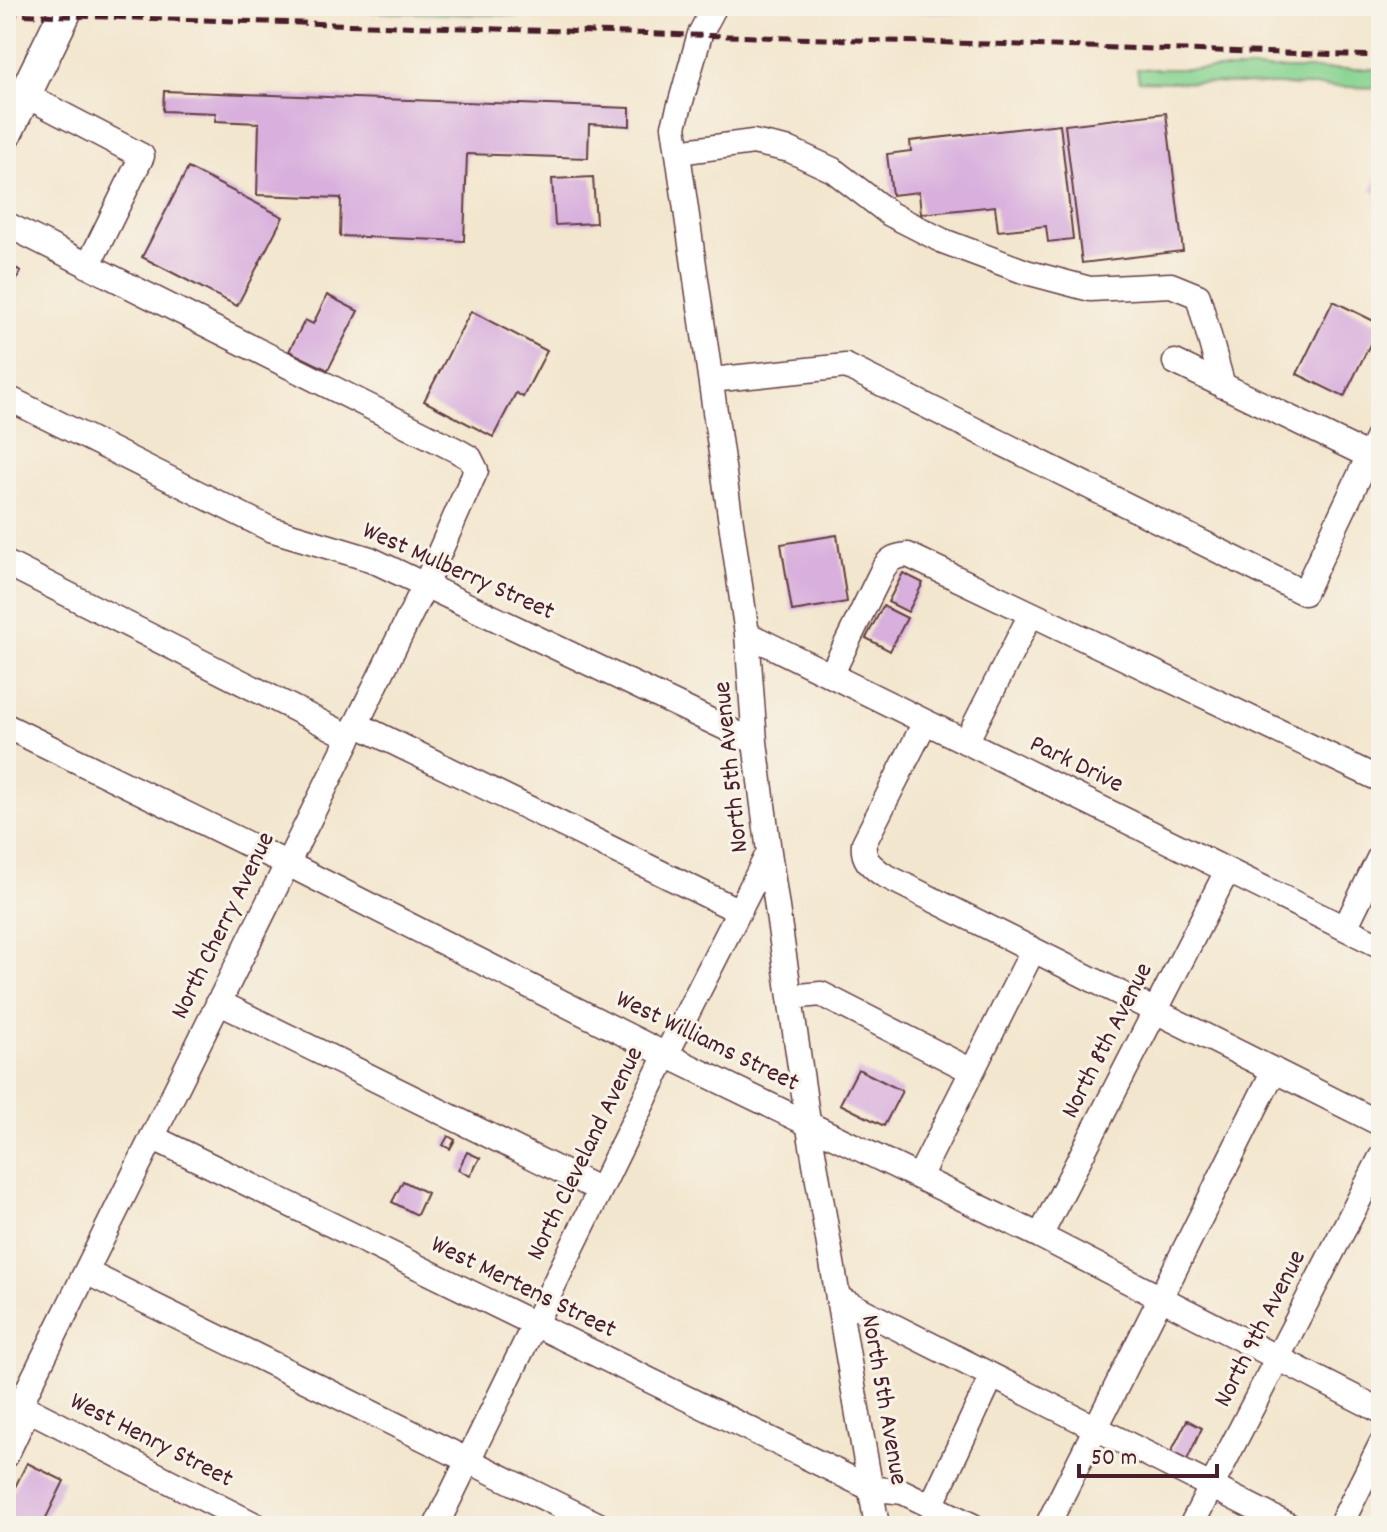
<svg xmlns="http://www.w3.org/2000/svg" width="1387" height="1532" font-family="Dekko,sans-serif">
  <rect width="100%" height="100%" fill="#f7f3e8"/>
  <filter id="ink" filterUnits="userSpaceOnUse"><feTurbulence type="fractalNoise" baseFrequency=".0125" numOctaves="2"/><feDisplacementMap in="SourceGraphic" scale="16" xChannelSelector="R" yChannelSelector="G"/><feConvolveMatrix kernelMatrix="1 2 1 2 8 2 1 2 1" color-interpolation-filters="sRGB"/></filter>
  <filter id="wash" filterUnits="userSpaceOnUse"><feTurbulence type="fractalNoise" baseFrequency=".006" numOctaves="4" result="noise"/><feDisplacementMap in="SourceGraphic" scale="32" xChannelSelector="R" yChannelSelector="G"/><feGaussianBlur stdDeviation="1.8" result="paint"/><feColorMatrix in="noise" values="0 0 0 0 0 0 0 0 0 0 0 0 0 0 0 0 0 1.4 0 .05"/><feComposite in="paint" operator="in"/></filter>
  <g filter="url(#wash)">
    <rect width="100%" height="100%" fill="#f3e6ce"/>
    <path fill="#87d390" stroke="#68795e" stroke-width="2" d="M 161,6 L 595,6 L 595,18 Z
      M 1137,69 L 1381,69 L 1381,88 L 1139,81 Z"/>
    <g id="blocks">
      <path fill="#d8afdd" d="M 851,6 L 976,6 L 973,14 L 862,11 Z
        M 1315,6 L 1334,6 L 1332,13 Z
        M 164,91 L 630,108 L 630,126 L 589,124 L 588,158 L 467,154 L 464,241 L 340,236 L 341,198 L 257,195 L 259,123 L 215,121 L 216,113 L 163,111 Z
        M 1166,113 L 1183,251 L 1082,263 L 1065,125 Z
        M 1060,124 L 1073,239 L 1048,242 L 1046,226 L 998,231 L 995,206 L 921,214 L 919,192 L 892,195 L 887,154 L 911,151 L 910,141 Z
        M 188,168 L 283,217 L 237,306 L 142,257 Z
        M 1381,170 L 1381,195 L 1371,190 Z
        M 593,177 L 596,223 L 555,225 L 552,179 Z
        M 6,263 L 21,271 L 6,302 Z
        M 327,295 L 358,311 L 328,370 L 289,351 L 305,320 L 313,324 Z
        M 1333,301 L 1380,324 L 1344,397 L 1297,374 Z
        M 471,311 L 547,351 L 523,397 L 516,393 L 493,437 L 424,401 Z
        M 837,535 L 847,602 L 792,611 L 781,544 Z
        M 903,573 L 923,583 L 908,612 L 888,602 Z
        M 883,606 L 907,618 L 890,651 L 866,638 Z
        M 858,1069 L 902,1091 L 884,1126 L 840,1104 Z
        M 448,1136 L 455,1140 L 450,1149 L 443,1145 Z
        M 467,1152 L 480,1158 L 470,1176 L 458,1170 Z
        M 403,1181 L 427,1193 L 417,1215 L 392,1202 Z
        M 1187,1420 L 1202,1428 L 1187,1460 L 1171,1452 Z
        M 27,1463 L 64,1481 L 42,1526 L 6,1526 L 6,1505 Z"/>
    </g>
  </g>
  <g filter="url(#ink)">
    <use href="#blocks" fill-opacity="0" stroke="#633d43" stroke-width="2"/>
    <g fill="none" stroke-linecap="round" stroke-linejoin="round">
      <defs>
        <path id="minor" d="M 715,6 L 700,34 L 674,126 L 747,634 L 755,742 L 769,852 L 808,1122 L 877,1526
          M 25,95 L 142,156 L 88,266
          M 678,152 L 753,142 L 790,150 L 833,170 L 890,214 L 943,241 L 1026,272 L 1090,289 L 1171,285 L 1198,296 L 1223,386
          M 6,224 L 456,450 L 470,458 L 476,470 L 425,585 L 20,1405 L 257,1526
          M 1175,362 L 1381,462
          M 711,380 L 846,366 L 1304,593 L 1381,430
          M 6,397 L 270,529 L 370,559 L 755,742
          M 6,563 L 350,737
          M 747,634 L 1381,946
          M 831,675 L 883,569 C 890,558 896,556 908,555 L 1381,780
          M 925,722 L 864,843 C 862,859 870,865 882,874 L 1381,1124
          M 356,724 L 739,911
          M 6,726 L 286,863 L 666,1055 L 1040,1236 L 1381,1411
          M 966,742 L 1031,614
          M 1345,928 L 1381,854
          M 790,997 L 821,994 L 972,1071
          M 218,1002 L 600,1190
          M 152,1137 L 870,1488 L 903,1492 L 973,1526
          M 919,1177 L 1033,950
          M 1040,1236 L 1227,871
          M 86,1272 L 601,1526
          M 838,1298 L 1290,1526
          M 6,1456 L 28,1409
          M 931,1506 L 992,1376
          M 436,1526 L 666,1055 L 769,852
          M 1047,1526 L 1274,1070
          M 1191,1526 L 1381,1157
          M 1340,1526 L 1381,1444"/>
        <path id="major" d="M 6,133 L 68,6"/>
      </defs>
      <use href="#minor" stroke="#633d43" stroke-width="27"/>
      <use href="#major" stroke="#633d43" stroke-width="35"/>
      <use href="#minor" stroke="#fff" stroke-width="24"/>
      <use href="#major" stroke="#fff" stroke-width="32"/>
      <path stroke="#4a1f2b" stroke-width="5" stroke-dasharray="12 6" stroke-linecap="butt" d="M 6,14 L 1381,56"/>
    </g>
  </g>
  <g text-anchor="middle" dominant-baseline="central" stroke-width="6" stroke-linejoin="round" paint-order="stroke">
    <g font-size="26" fill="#4a1f2b" stroke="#f7f3e8">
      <text transform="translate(458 572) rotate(24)">West Mulberry Street</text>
      <text transform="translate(1076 765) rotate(26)">Park Drive</text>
      <text transform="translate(732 767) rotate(-96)">North 5th Avenue</text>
      <text transform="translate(224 926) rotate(-64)">North Cherry Avenue</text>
      <text transform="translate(1108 1041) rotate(-63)">North 8th Avenue</text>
      <text transform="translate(707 1042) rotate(26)">West Williams Street</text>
      <text transform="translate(586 1154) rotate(-64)">North Cleveland Avenue</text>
      <text transform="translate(523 1288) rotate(26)">West Mertens Street</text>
      <text transform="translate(1261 1329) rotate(-63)">North 9th Avenue</text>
      <text transform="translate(883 1400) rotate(80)">North 5th Avenue</text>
      <text transform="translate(151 1441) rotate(27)">West Henry Street</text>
    </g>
  </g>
  <rect width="1387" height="1532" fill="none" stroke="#f7f3e8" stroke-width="32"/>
  <path d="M1079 1464v12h138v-12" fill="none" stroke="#4a1f2b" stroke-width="4"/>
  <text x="1091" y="1464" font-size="24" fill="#4a1f2b" stroke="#f7f3e8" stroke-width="6" paint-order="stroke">50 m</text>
</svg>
